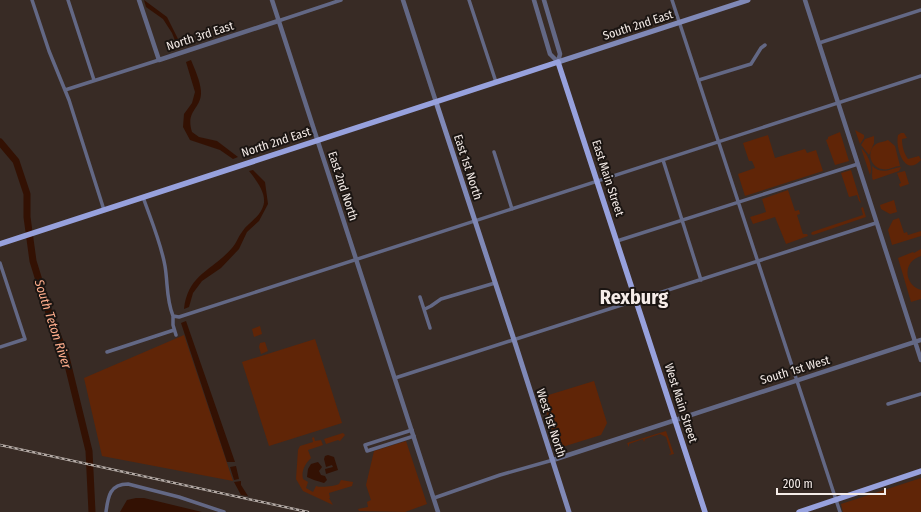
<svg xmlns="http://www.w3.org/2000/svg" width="921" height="512" font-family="'Fira Sans Condensed',sans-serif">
  <rect width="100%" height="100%" fill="#382b25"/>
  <path fill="#602507" d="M 855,130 L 864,135 L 864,138 L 860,144 Z
    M 840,132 L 849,161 L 835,165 L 826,140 L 828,139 L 828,137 Z
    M 901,133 L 904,133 L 907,138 L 902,139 C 902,147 904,153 908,159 L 919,156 L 921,160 C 905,178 895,148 898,135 Z
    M 768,135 L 775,158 L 805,149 L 807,153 L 816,150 L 823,171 L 745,196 L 738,174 L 755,168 L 752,161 L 749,161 L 743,143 Z
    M 874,136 L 874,143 L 869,155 L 861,145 L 865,139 Z
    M 888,140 L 895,146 L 900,166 C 894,166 888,171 882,169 C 870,167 866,151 876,144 C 879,142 884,142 888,140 Z
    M 861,148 C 868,154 873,166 870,175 Z
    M 872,166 C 882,175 889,169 901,167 L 899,171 L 873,180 C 871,176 873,171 872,166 Z
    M 851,170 L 861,203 L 859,201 L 857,195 L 849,197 L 841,173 Z
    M 905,171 L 909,184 L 900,187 L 899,184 L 901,183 L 897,173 Z
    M 788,190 L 795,211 L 799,210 L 800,214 L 797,215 L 803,234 L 807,234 L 808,236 L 786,244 L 775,217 L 753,224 L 750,217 L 766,212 L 762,199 Z
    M 894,200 L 897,212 L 890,214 L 881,209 L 880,205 Z
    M 863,207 L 866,217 L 813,235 L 811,234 L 812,232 L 863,215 L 861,208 Z
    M 899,218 L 904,233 L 907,232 L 908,235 L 921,231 L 921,236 L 892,245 L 888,230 L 893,220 Z
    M 921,249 L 921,256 C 903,261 903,284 921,290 L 921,299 L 911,302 L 898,258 L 913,252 L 914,253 Z
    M 260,326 L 262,334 L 254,337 L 252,329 Z
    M 184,335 L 233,481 L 102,456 L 84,378 Z
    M 315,339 L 342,423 L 269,446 L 242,362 Z
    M 265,342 L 268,351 L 261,354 L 259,347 L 260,343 Z
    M 594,381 L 607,423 L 601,435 L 559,448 L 557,446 L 542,397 Z
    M 666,431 L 674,454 L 669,455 L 671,453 L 666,437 L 660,434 L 645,439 L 644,442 L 643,439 L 629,444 L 629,447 L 627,443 Z
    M 343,433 L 345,435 L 340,441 L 338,440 L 326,444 L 324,439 Z
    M 314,437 L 315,441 L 321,440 L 323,445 L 308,450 L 311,458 C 305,464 301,471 303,479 L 308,482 L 306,488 L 313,492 L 316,486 C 320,488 336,486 339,484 L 341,480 L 353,482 L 352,486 L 329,493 L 330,498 L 329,498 L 333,505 L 303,491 L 296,479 L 298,450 L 300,446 L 313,442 L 312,438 Z
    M 406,441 L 427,504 L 405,512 L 359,511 L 358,509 L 368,507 L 367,502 L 371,500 L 366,485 L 374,451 Z
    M 921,478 L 921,512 L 843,512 L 841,504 Z"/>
  <path fill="#331103" d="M 144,0 L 167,17 L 182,47 L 178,48 L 172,33 L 163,19 L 146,7 Z
    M 191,60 C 195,70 200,80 201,91 C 202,109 185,110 192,132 L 199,137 L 217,141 L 238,157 L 233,159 L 220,150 L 190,140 L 183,127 L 184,114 L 192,103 L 195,92 L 186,62 Z
    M 253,170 L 265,182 L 268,204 L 259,221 L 247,232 L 239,249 L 221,268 L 202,281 L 193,293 L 189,307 L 184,309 C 188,274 212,271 232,248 C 236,244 238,237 242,232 C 247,224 258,218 262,209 C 269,196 257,181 249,171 Z
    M 186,321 L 235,462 L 227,462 L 181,323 Z
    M 328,455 L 334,457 L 338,470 L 326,474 L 325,469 L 333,467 L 332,465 L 326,467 L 324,459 L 325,456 Z
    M 318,462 L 322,467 L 319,471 L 321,475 L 325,476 L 327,480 L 324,483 L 314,480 L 307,477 L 308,469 L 311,464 Z
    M 236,466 L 239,479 L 234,480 L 230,467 Z
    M 241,481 L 241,485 L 248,496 L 241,495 L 234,482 Z
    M 136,498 L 144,498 L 202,512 L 120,512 L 127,500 Z"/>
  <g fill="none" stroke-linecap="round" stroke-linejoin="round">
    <path stroke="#331103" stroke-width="7" d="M 0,142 L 16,161 L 27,194 L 27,217 L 33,261 L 50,316 L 66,357 L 89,451 L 92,512"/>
    <path stroke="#636885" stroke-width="3.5" d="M 32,0 L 49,51 L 69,100 L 104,210
      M 68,0 L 94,80
      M 469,0 L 496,82
      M 672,0 L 840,512
      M 278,21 L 341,0
      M 819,43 L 921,10
      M 699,80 L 751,64 L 761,48 L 765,45
      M 65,90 L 159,60
      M 494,152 L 512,209
      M 663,160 L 701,280
      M 143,197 C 151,220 161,243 165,266 C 168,284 166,298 173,316 L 179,317 L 921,76
      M 617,241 L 858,164
      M 0,263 L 25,339 L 0,347
      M 420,297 L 430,328
      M 425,309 L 431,306 L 441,299 L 495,283
      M 173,316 L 173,325 L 176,335
      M 107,352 L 174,330
      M 395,378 L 876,223
      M 888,404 L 921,394
      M 412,430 L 365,445 L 367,451 L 414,436
      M 434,498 L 500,475 L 553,460
      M 106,512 C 108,496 110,484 128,484 L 179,497 L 224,512"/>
    <path stroke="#636885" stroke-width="4.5" d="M 139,0 L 159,60 L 278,21
      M 272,0 L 438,512
      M 403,0 L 436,102
      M 534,0 L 550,54 L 558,62
      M 544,0 L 560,54 L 558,62
      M 805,0 L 921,360
      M 553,460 L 921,340"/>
    <path stroke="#8089b7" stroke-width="5" d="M 558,62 L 748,0
      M 436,102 L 516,346 L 569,512"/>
    <path stroke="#97a1dd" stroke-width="5.5" d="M 0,244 L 558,62 L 705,512
      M 799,512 L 921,471"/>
    <defs>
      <path id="rail" d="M 0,445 L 308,512"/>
    </defs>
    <use href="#rail" stroke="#b4aaa5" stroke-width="2.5"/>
    <use href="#rail" stroke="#1b1512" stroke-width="1" stroke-dasharray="3" stroke-linecap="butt"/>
  </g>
  <g text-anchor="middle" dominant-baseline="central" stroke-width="4" stroke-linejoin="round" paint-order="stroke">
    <g font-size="12" fill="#f5ece8" stroke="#1b1512">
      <text transform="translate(638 25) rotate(-18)">South 2nd East</text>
      <text transform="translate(200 36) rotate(-18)">North 3rd East</text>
      <text transform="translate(276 142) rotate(-18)">North 2nd East</text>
      <text transform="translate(468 167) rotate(72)">East 1st North</text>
      <text transform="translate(608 178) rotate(72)">East Main Street</text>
      <text transform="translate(343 186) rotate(72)">East 2nd North</text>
      <text transform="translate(795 370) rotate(-17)">South 1st West</text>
      <text transform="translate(681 403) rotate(72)">West Main Street</text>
      <text transform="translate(551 423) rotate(72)">West 1st North</text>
    </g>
    <g font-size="13" font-style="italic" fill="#fead8c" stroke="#1b1512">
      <text transform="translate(53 324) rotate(72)">South Teton River</text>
    </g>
    <g font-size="20" font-weight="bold" fill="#f5ece8" stroke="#1b1512">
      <text x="634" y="297">Rexburg</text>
    </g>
  </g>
  <path d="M777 488v6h108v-6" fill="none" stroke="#f5ece8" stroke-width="2"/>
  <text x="783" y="488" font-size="12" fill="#f5ece8" stroke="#1b1512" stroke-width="3" paint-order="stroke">200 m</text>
</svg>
